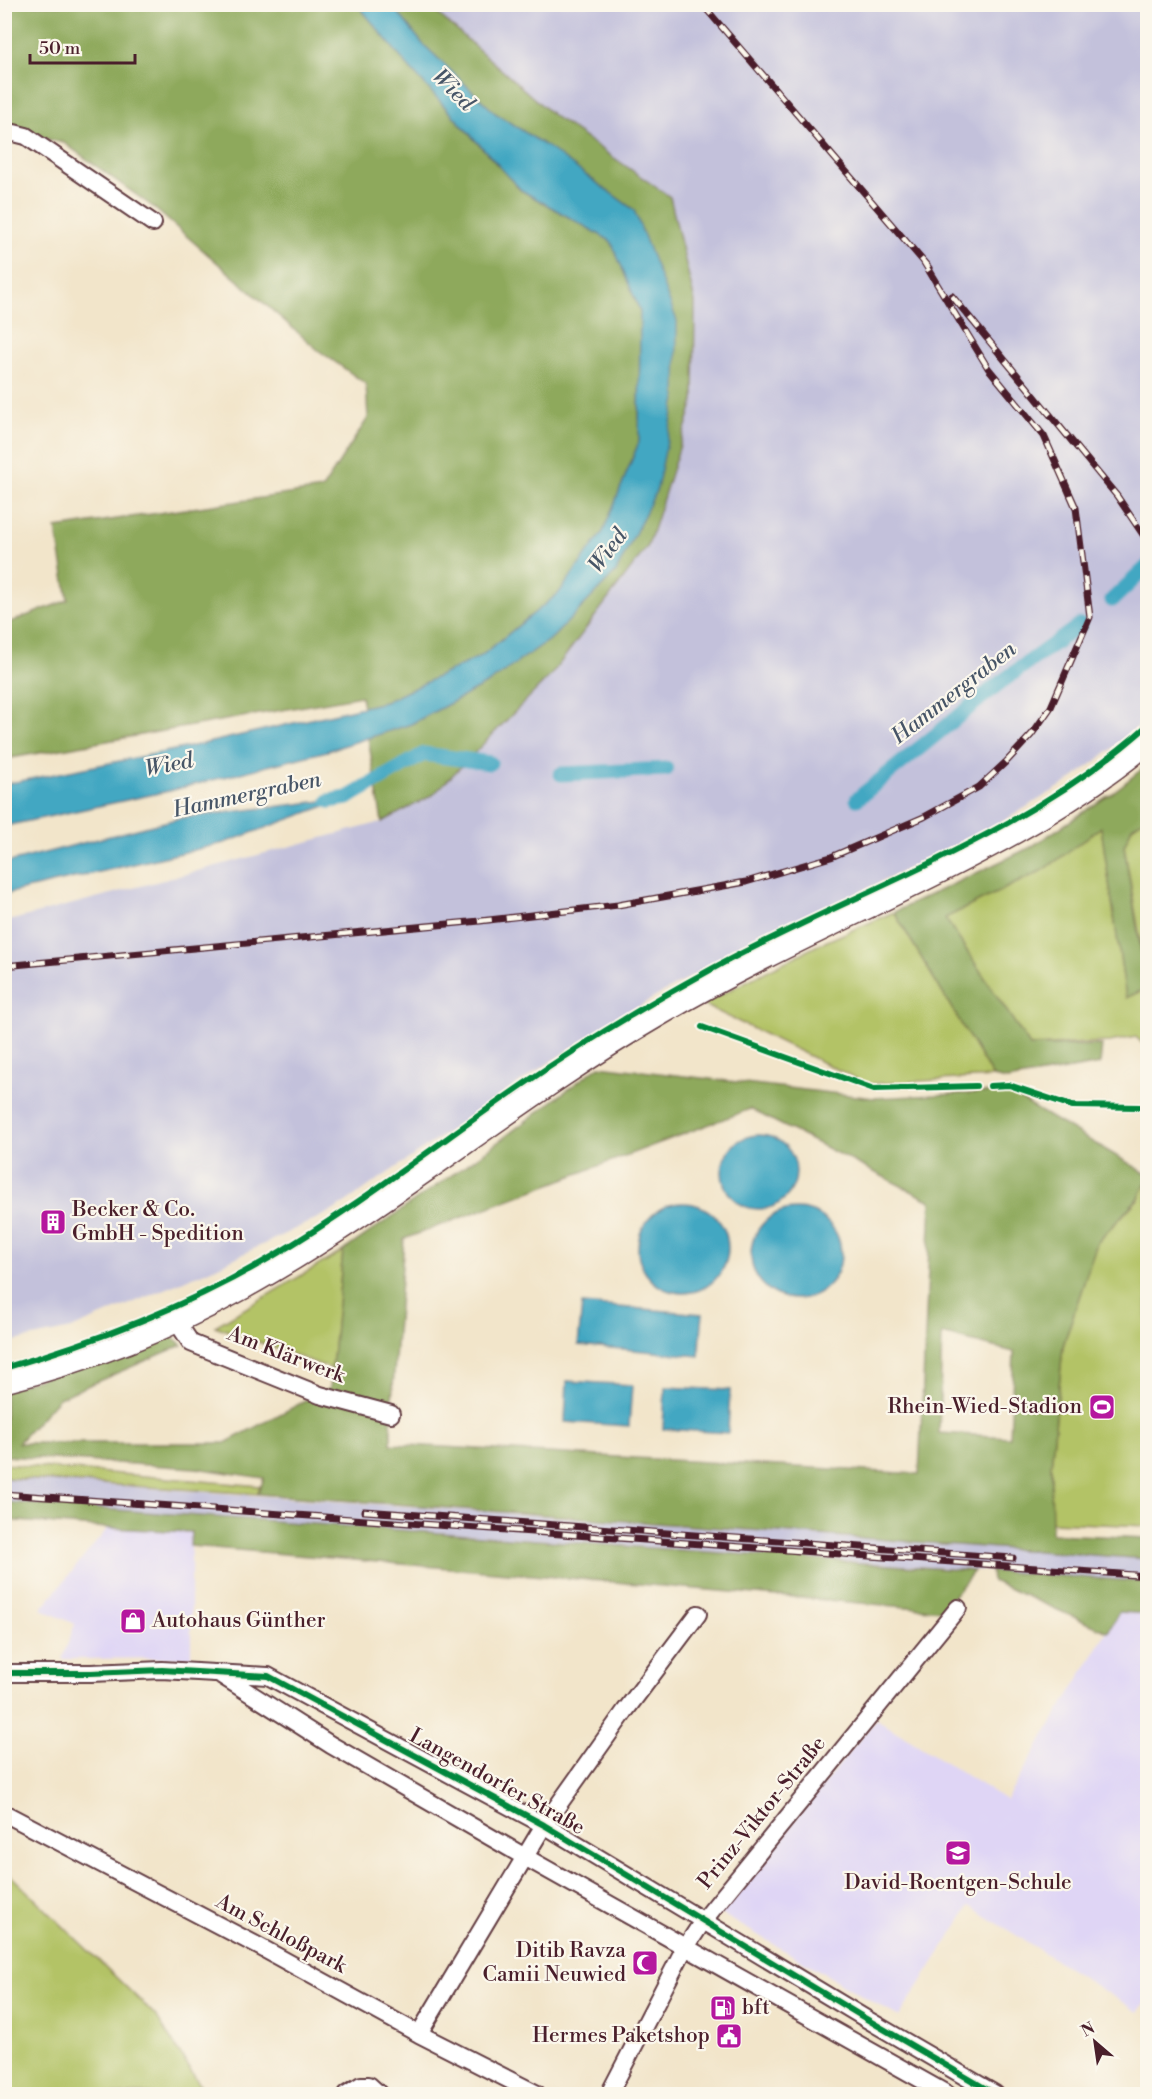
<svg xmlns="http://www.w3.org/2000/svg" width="1152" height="2099" font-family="'Libre Bodoni',serif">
  <rect width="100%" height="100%" fill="#fbf7ec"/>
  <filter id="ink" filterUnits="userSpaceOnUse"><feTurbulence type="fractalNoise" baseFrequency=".0167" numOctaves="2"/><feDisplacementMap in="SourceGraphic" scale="12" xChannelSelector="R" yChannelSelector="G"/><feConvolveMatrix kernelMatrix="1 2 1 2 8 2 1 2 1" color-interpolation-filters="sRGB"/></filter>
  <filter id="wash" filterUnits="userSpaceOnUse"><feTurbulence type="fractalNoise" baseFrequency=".008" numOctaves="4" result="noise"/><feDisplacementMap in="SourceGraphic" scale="24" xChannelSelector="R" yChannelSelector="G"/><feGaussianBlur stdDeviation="1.35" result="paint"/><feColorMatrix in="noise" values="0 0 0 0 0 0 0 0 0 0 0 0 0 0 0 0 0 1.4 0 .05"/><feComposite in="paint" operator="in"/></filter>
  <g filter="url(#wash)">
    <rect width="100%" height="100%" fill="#f2e5ca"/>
    <path fill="#dfd5f5" d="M 108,1528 L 191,1532 L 191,1658 L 62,1659 L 75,1624 L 41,1609 Z
      M 1119,1612 L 1147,1614 L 1148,1999 L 1138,2012 L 970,1906 L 899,2017 L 720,1913 L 876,1719 L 1006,1800 Z"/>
    <path fill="#c3c1db" d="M 428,5 L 1147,5 L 1147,718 L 1126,738 L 1071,780 L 997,825 L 710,966 L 629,1012 L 553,1060 L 334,1210 L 212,1269 L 71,1329 L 5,1343 L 5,922 L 382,822 L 433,795 L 551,675 L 648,545 L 670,198 L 554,117 Z
      M 4,1478 L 1147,1559 L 1147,1582 L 5,1502 Z"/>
    <path fill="#b3c366" stroke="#7e7148" stroke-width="1.5" d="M 1147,817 L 1147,979 L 1124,846 L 1132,827 Z
      M 1101,827 L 1126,998 L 1147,988 L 1147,1048 L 1136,1037 L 1109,1042 L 1030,1046 L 945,918 L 1045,869 Z
      M 894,912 L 993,1077 L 867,1084 L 702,1004 L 818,945 Z
      M 1147,1181 L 1147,1526 L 1051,1522 L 1051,1467 L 1063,1346 L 1097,1243 L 1139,1198 Z
      M 343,1251 L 332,1369 L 215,1326 Z
      M 4,1464 L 260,1486 L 258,1494 L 5,1478 Z
      M 5,1870 L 155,2015 L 206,2094 L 5,2094 Z"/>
    <path fill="#8ea95b" stroke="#6c6443" stroke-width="1.5" fill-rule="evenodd" d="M 5,5 L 358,5 L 407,65 L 520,190 L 611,241 L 640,311 L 639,442 L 603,532 L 559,593 L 481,656 L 385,702 L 363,707 L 361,696 L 5,759 L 5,624 L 68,600 L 56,528 L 322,489 L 368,418 L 366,384 L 318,350 L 153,207 L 64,143 L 5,130 Z
      M 392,5 L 428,5 L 554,116 L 670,197 L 695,302 L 694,401 L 648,546 L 551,675 L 433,795 L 382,822 L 368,738 L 411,724 L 488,683 L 553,637 L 616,572 L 657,488 L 634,210 L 546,146 L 495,113 L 422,43 Z
      M 1147,765 L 1147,817 L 1132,827 L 1124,846 L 1147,988 L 1126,998 L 1101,827 L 1045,869 L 945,918 L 1030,1046 L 1102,1045 L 1100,1064 L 1007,1080 L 993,1077 L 894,912 L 1031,847 L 1111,794 Z
      M 599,1066 L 874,1098 L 997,1092 L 1011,1094 L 1147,1174 L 1147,1181 L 1139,1197 L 1097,1243 L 1063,1346 L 1051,1467 L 1052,1534 L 1147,1538 L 1147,1559 L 258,1494 L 264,1478 L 195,1468 L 5,1456 L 5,1390 L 170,1335 L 182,1345 L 59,1398 L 18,1443 L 225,1443 L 330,1388 L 343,1251 L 486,1151 ZM 750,1109 L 931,1201 L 919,1474 L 391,1444 L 391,1414 L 404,1239 ZM 942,1334 L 1014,1352 L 1010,1437 L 939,1433 Z
      M 4,1502 L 974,1571 L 942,1610 L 190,1546 L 191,1532 L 108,1528 L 5,1520 Z
      M 991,1571 L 1147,1582 L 1147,1614 L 1119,1612 L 1108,1632 L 992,1581 Z"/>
    <path fill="#42a7c2" stroke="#466376" stroke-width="1.5" d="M 358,5 L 392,5 L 422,43 L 495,113 L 546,146 L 634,210 L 677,321 L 676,399 L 657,489 L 616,572 L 553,637 L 488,683 L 411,724 L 327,751 L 169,791 L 5,826 L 5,784 L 189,747 L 385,702 L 481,656 L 559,593 L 603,532 L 639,442 L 640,311 L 611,241 L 521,190 L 407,65 Z
      M 347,798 L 224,843 L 5,894 L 5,863 L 180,818 Z
      M722 1172a37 37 0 1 1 74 0a37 37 0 1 1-74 0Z
      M638 1248a45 45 0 1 1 90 0a45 45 0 1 1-90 0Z
      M751 1254a45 45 0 1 1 90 0a45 45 0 1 1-90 0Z
      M 582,1304 L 703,1314 L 699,1356 L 578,1345 Z
      M 567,1381 L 632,1385 L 629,1426 L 565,1422 Z
      M 665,1387 L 730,1390 L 728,1433 L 663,1429 Z"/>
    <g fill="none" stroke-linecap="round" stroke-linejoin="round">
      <path stroke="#42a7c2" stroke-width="15" d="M 1112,600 L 1148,566
        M 561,774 L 666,769
        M 857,799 L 997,685 L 1080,625
        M 329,801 L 347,798 L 424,754 L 490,763"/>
    </g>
  </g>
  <g filter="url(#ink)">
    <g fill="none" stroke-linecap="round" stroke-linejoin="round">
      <defs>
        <path id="minor" d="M 4,135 L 14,133 L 26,136 L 153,223
          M 177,1322 L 191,1343 L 320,1395 L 391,1414
          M 4,1673 L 91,1673 L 162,1670 L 268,1676 L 544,1825 L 863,2017 L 995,2094
          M 221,1675 L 331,1745 L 525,1857 L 947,2094
          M 4,1813 L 262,1948 L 419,2034 L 537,2094
          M 419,2034 L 544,1825 L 625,1711 L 698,1614
          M 347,2094 L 361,2085 L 369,2085 L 379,2094
          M 609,2094 L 682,1953 L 703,1921 L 958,1608"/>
        <path id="major" d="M 4,1382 C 88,1361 168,1330 244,1288 C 388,1208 515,1099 658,1016 C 726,976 798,941 869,907 C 966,860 1064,813 1148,743"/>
      </defs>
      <use href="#minor" stroke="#633d43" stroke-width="20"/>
      <use href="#major" stroke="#633d43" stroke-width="24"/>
      <use href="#minor" stroke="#fff" stroke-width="16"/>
      <use href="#major" stroke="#fff" stroke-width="21"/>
      <defs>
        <path id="rail" d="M 702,4 L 929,268
          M 952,296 L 1117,496 L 1148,542
          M 4,966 L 480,921 L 618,905 L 746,882 L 831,857 L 924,817 L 979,787 L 1007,761 L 1032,734 L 1051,707 L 1090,617 L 1076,508 L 1044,436 L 988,368 L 923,261
          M 4,1494 L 1148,1576
          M 364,1511 L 1013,1558"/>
      </defs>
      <use href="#rail" stroke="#4a1f2b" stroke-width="7"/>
      <use href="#rail" stroke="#fbf7ec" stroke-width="4.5" stroke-dasharray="14" stroke-linecap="butt"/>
      <defs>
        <path id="cycleway" d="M 702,1027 L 874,1089 L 976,1086
          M 990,1086 L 1009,1085 L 1072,1106 L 1140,1107 L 1148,1110
          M 4,1368 C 98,1341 188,1306 273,1256 C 358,1206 437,1144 518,1088 C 580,1045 644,1006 710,970 C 856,890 1023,838 1148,725
          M 4,1673 L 91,1673 L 162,1670 L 268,1676 L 544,1825 L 863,2017 L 995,2094"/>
      </defs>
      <use href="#cycleway" stroke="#fbf7ec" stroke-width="10"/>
      <use href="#cycleway" stroke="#00873e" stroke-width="6"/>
    </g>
  </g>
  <defs>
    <symbol id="building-square" viewBox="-11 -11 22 22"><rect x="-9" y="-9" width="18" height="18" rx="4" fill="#b5179e" stroke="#fbf7ec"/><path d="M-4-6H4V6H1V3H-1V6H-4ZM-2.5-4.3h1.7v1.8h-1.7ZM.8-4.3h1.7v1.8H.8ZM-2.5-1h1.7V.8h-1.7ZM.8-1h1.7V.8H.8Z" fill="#fff"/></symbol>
    <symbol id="stadium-square" viewBox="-11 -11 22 22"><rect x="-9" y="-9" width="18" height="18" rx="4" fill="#b5179e" stroke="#fbf7ec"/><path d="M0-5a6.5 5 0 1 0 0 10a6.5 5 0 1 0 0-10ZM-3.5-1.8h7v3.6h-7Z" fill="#fff"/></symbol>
    <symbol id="shop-square" viewBox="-11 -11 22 22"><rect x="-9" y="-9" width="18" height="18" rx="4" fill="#b5179e" stroke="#fbf7ec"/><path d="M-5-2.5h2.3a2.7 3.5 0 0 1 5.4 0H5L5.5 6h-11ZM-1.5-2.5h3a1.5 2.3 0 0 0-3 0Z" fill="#fff"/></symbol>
    <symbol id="school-square" viewBox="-11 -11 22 22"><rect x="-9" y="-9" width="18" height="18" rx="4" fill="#b5179e" stroke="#fbf7ec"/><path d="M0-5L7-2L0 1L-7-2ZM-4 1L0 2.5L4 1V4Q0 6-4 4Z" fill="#fff"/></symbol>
    <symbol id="mosque-square" viewBox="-11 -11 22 22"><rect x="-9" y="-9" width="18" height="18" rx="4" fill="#b5179e" stroke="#fbf7ec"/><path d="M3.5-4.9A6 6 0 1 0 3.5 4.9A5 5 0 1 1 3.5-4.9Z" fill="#fff"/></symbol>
    <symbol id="fuel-square" viewBox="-11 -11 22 22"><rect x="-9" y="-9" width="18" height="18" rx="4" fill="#b5179e" stroke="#fbf7ec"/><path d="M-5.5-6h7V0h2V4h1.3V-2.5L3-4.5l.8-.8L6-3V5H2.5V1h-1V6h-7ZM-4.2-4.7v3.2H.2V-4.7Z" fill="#fff"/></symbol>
    <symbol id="civic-square" viewBox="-11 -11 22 22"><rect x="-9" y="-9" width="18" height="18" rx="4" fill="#b5179e" stroke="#fbf7ec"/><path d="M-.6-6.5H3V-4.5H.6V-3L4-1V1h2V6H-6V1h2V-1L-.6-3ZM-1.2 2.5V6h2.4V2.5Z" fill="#fff"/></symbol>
  </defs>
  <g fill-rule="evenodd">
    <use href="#building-square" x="38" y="1207" width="30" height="30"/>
    <use href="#stadium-square" x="1087" y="1392" width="30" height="30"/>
    <use href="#shop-square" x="118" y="1606" width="30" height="30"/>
    <use href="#school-square" x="943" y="1838" width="30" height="30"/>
    <use href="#mosque-square" x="630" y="1948" width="30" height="30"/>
    <use href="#fuel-square" x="708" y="1993" width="30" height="30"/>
    <use href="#civic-square" x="714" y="2021" width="30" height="30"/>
  </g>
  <g text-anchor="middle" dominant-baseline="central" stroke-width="4.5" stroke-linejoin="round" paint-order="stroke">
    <g font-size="21" fill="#4a1f2b" stroke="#fbf7ec" text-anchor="start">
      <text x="72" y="1210">Becker &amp; Co.<tspan x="72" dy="24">GmbH - Spedition</tspan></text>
      <text x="1082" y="1407" text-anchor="end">Rhein-Wied-Stadion</text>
      <text x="152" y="1621">Autohaus Günther</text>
      <text x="958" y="1883" text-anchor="middle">David-Roentgen-Schule</text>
      <text x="626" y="1951" text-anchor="end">Ditib Ravza<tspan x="626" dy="24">Camii Neuwied</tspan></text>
      <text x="742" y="2008">bft</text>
      <text x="710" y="2036" text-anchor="end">Hermes Paketshop</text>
    </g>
    <g font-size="21" fill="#4a1f2b" stroke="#fbf7ec">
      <text transform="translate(286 1355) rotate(21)">Am Klärwerk</text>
      <text transform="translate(497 1782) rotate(29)">Langendorfer Straße</text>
      <text transform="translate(762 1813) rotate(-51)">Prinz-Viktor-Straße</text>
      <text transform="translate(281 1934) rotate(28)">Am Schloßpark</text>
    </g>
    <g font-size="22" font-style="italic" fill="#475567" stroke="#fbf7ec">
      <text transform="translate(453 90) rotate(45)">Wied</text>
      <text transform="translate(608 551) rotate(-53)">Wied</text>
      <text transform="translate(954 693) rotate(-38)">Hammergraben</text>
      <text transform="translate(169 765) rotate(-11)">Wied</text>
      <text transform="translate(247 795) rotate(-12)">Hammergraben</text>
    </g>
  </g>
  <rect width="1152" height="2099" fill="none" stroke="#fbf7ec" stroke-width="24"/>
  <g transform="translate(1095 2042) rotate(331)" stroke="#fbf7ec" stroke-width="4.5" paint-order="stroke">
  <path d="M0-4.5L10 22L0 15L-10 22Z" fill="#4a1f2b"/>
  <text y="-9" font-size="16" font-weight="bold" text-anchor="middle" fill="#4a1f2b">N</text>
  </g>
  <path d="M30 54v9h105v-9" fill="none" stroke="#4a1f2b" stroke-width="3"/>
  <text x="39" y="54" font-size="18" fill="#4a1f2b" stroke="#fbf7ec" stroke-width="4.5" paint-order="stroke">50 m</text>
</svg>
